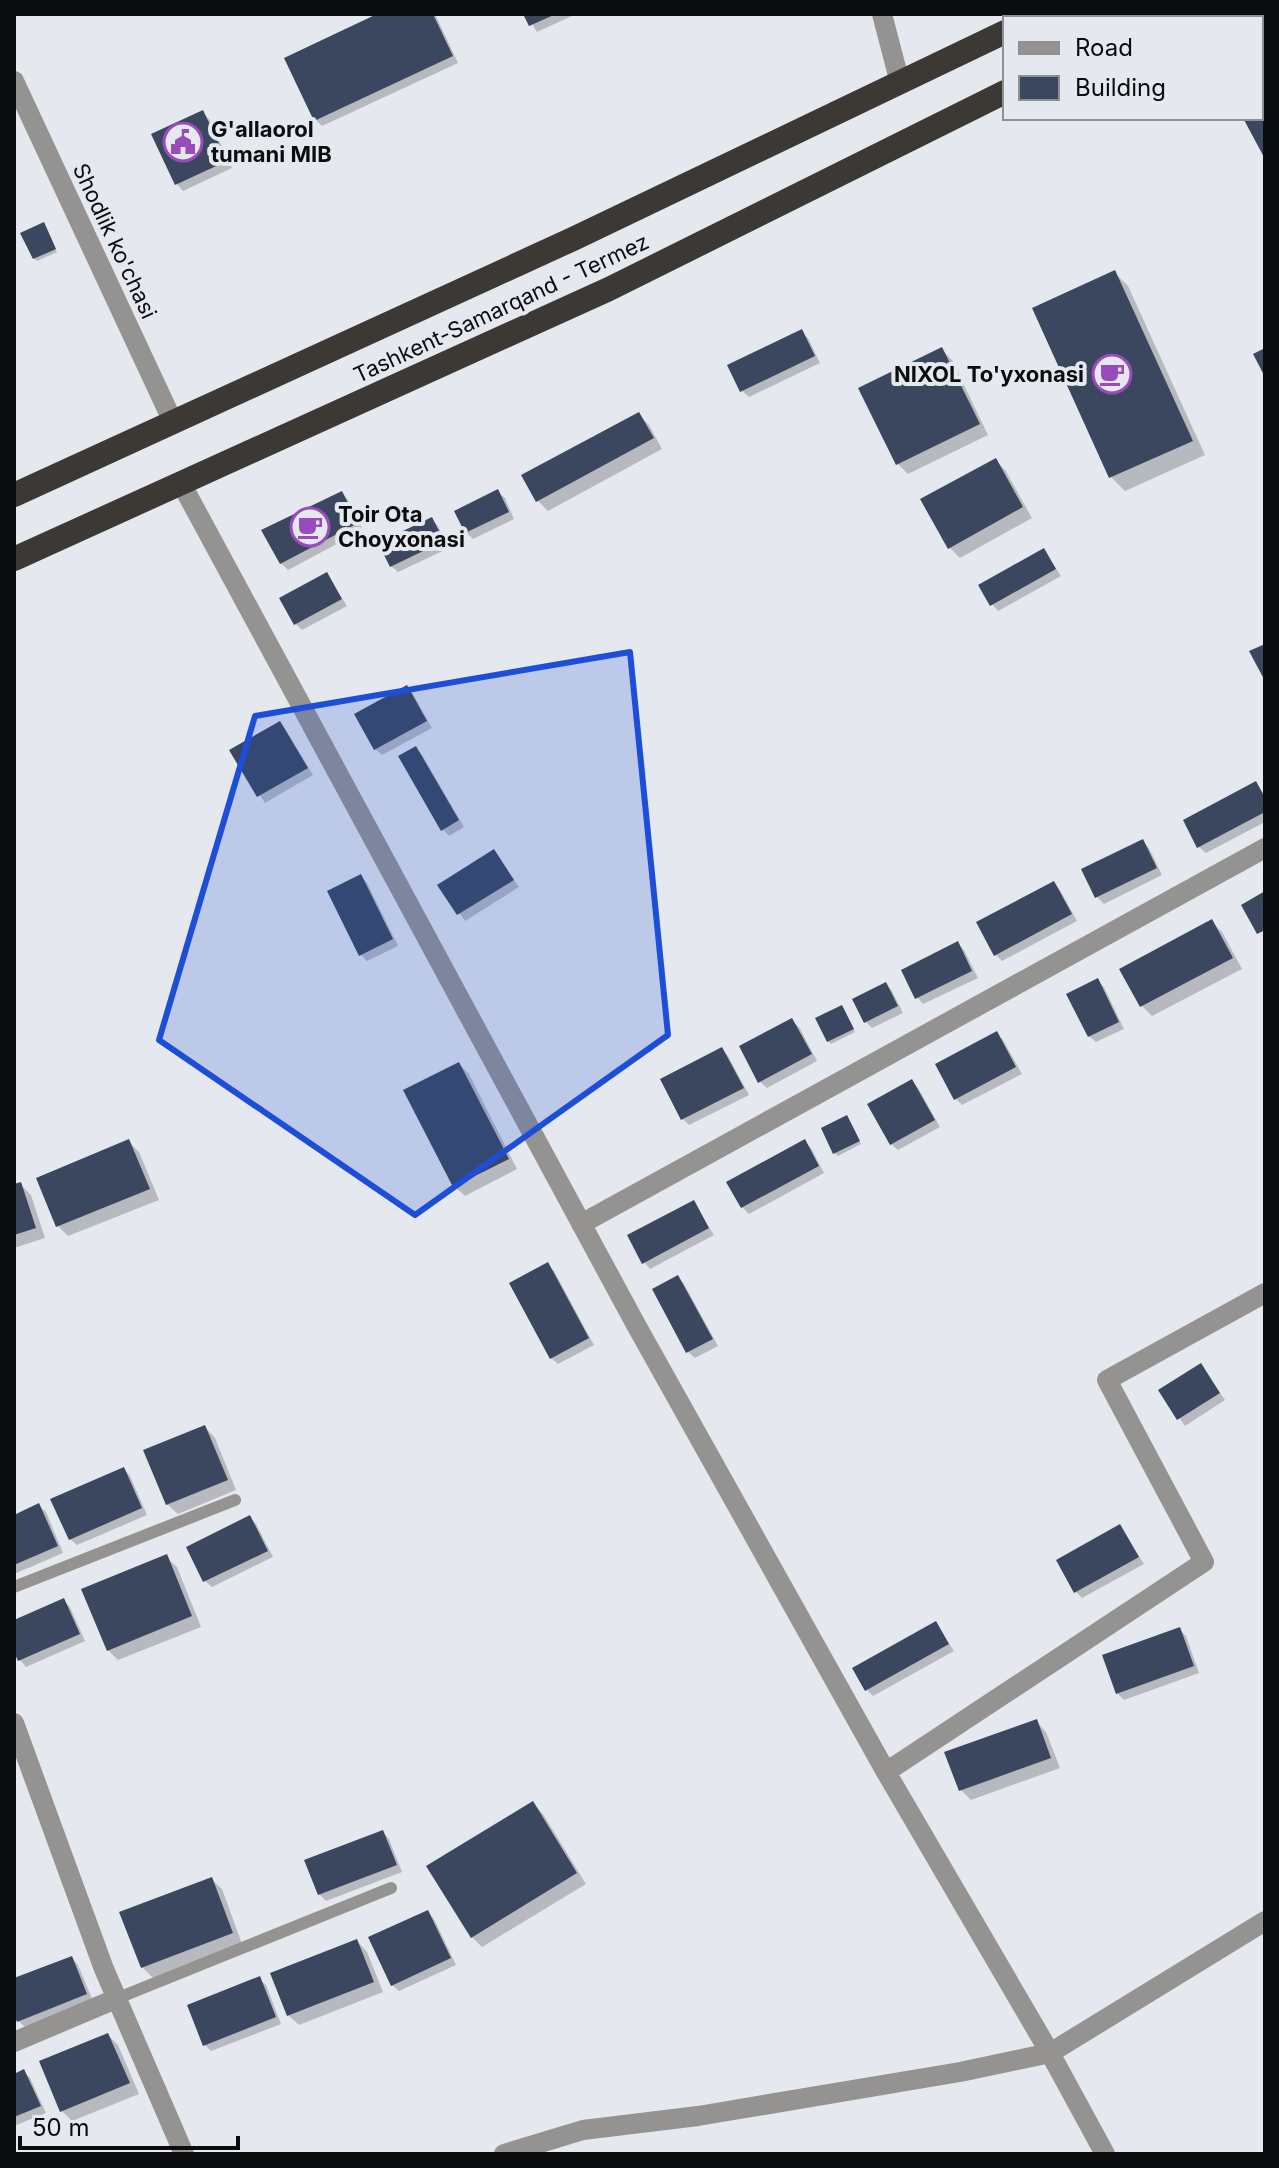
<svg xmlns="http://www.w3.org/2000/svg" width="1279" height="2168" font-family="Inter,sans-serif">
  <rect width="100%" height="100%" fill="#e5e8ee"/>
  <path fill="#0003" d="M 382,14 L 435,14 L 458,63 L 322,126 L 316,120 Z
    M 526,14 L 576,14 L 537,32 Z
    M 202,113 L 209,119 L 232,168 L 183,191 L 177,184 L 154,135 Z
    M 46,227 L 57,252 L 37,261 L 34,258 Z
    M 1115,273 L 1128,286 L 1205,455 L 1125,491 L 1111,477 Z
    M 801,332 L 808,338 L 820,363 L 749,397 L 742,391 Z
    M 942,350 L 952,360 L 988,435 L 908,474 L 897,463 Z
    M 638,414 L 649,425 L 662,449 L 548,511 L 538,501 Z
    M 995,460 L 1005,470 L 1032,518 L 960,558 L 950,548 Z
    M 498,492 L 505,498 L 514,519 L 473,539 L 466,532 Z
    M 342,493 L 348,500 L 363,530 L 288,570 L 281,563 Z
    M 431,519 L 438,526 L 449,548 L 398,572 L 391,566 Z
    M 1044,550 L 1061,576 L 998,611 L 992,604 Z
    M 327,575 L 347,606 L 302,630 L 296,624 Z
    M 407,687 L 413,694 L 432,728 L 382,755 L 375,749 Z
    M 280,723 L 286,730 L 313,775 L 265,803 L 232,751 Z
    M 416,748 L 422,755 L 464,827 L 449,836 L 443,829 Z
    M 1256,784 L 1265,795 L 1265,822 L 1206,853 L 1199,847 Z
    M 1142,841 L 1149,848 L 1162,875 L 1104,904 L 1097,897 L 1084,870 Z
    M 494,851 L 519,887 L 465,921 L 440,885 Z
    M 361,876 L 367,883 L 398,946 L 367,961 L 361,955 Z
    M 1054,883 L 1060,890 L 1077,921 L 1002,961 L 995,954 Z
    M 1212,922 L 1222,932 L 1242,969 L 1152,1016 L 1142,1006 L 1122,970 Z
    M 958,944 L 964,950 L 978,978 L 923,1004 L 917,997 Z
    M 1097,981 L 1104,987 L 1124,1029 L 1096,1042 L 1089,1036 Z
    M 886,984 L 892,991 L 903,1013 L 872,1028 L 866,1022 Z
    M 842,1007 L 855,1032 L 831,1044 L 828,1041 Z
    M 792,1021 L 799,1027 L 817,1061 L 767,1088 L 760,1082 Z
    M 997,1034 L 1003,1040 L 1022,1074 L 962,1105 L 956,1099 Z
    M 722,1049 L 728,1056 L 749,1095 L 689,1125 L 683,1119 Z
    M 459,1064 L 469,1074 L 517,1169 L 465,1196 L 454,1186 Z
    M 912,1082 L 918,1088 L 940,1127 L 898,1150 L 891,1144 Z
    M 849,1120 L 861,1144 L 838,1156 L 835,1153 Z
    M 129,1142 L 139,1152 L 159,1200 L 68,1236 L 58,1226 Z
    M 805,1142 L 811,1148 L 824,1173 L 749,1214 L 742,1207 Z
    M 20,1184 L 31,1195 L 45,1238 L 14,1248 L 14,1186 Z
    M 693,1203 L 714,1235 L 650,1269 L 644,1262 Z
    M 547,1265 L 554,1271 L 594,1345 L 558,1364 L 551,1358 Z
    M 678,1277 L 684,1284 L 718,1346 L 695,1358 L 688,1352 Z
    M 1201,1366 L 1225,1400 L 1185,1426 L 1161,1391 Z
    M 205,1427 L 215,1438 L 236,1490 L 178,1514 L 167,1504 Z
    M 124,1469 L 130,1476 L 147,1515 L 77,1545 L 70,1539 Z
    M 39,1506 L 46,1512 L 63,1553 L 14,1574 L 14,1517 Z
    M 250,1518 L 256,1524 L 273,1557 L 212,1587 L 205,1581 Z
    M 1120,1526 L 1144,1564 L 1082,1598 L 1076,1592 Z
    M 166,1557 L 177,1567 L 201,1627 L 118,1660 L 108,1650 Z
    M 63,1600 L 70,1607 L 85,1641 L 26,1667 L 20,1660 L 14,1647 L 14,1622 Z
    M 936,1623 L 954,1651 L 873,1696 L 867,1690 Z
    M 1179,1629 L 1186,1636 L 1199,1673 L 1124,1700 L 1117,1693 Z
    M 1036,1721 L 1046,1732 L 1060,1768 L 971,1800 L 961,1790 Z
    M 533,1803 L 543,1814 L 586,1884 L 482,1947 L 472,1937 Z
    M 383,1832 L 389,1839 L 402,1872 L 326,1901 L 319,1894 Z
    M 211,1879 L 222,1889 L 242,1944 L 153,1978 L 142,1967 Z
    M 428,1912 L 434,1919 L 456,1965 L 399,1991 L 392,1985 Z
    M 357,1941 L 367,1952 L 383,1992 L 299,2025 L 288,2015 Z
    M 72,1958 L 78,1965 L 93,2001 L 25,2027 L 19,2021 L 14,2009 L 14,1980 Z
    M 259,1979 L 266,1985 L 281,2024 L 211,2051 L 205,2045 Z
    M 108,2035 L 118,2045 L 139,2094 L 72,2121 L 62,2111 Z
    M 24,2072 L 30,2078 L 46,2113 L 14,2126 L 14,2076 Z"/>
  <path fill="#3a475e" d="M 377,14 L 433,14 L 453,56 L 314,121 L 284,58 Z
    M 523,14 L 556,14 L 529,26 Z
    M 1265,82 L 1265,159 L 1243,118 L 1261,118 L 1261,85 Z
    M 203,110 L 227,161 L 175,185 L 151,134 Z
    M 44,222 L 56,249 L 33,259 L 20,233 Z
    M 1115,270 L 1193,441 L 1109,478 L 1032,308 Z
    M 802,329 L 815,356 L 740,392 L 727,365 Z
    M 942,347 L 980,424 L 896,465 L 858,388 Z
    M 1265,348 L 1265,377 L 1253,354 Z
    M 639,412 L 654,438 L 536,502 L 521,475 Z
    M 996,458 L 1023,507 L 948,549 L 920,499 Z
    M 498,489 L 509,512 L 465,533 L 454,511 Z
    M 342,491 L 358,523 L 280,564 L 261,530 Z
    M 432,517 L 444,541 L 390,567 L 378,543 Z
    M 1044,548 L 1056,569 L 990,606 L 978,585 Z
    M 327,572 L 342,599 L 294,625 L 279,598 Z
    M 1265,644 L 1265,681 L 1249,651 Z
    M 407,685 L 427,721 L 374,750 L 354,714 Z
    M 280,721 L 308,768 L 257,797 L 229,750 Z
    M 416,746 L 459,820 L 441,831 L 398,756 Z
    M 1256,781 L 1265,798 L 1265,812 L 1197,848 L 1183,820 Z
    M 1143,839 L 1157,868 L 1095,898 L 1081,869 Z
    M 494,849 L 514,880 L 457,915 L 437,885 Z
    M 361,874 L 393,939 L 359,956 L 327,891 Z
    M 1054,881 L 1072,914 L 994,956 L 976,922 Z
    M 1265,891 L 1265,930 L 1257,934 L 1241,905 Z
    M 1212,919 L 1233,958 L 1140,1007 L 1119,969 Z
    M 958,941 L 972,971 L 915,999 L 901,970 Z
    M 1098,978 L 1119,1022 L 1088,1037 L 1066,994 Z
    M 886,982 L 898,1006 L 864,1023 L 852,999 Z
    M 842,1005 L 854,1029 L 827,1042 L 815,1018 Z
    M 792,1018 L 812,1054 L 758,1083 L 739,1046 Z
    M 997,1031 L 1016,1067 L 954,1100 L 935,1064 Z
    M 722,1047 L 744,1088 L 681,1120 L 660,1079 Z
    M 459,1062 L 509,1159 L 453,1187 L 403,1090 Z
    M 912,1079 L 935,1120 L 890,1145 L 867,1104 Z
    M 847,1115 L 860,1141 L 833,1154 L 821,1128 Z
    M 129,1139 L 150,1189 L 56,1227 L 36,1178 Z
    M 805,1139 L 819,1166 L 741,1208 L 726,1182 Z
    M 21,1182 L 36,1228 L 14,1235 L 14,1184 Z
    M 694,1200 L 709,1228 L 642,1264 L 627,1235 Z
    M 548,1262 L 589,1338 L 550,1359 L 509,1283 Z
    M 678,1275 L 713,1339 L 686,1353 L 652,1289 Z
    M 1201,1363 L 1220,1393 L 1177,1420 L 1158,1390 Z
    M 205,1425 L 228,1480 L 166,1505 L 143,1450 Z
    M 124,1467 L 142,1508 L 69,1540 L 50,1499 Z
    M 39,1503 L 58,1546 L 14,1565 L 14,1515 Z
    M 250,1515 L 268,1551 L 203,1582 L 186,1547 Z
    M 1120,1524 L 1139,1557 L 1074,1593 L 1056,1560 Z
    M 167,1554 L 192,1616 L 107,1651 L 81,1589 Z
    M 64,1598 L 80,1634 L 18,1661 L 14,1652 L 14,1620 Z
    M 936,1621 L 949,1644 L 865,1691 L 852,1668 Z
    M 1180,1627 L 1194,1666 L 1116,1694 L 1102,1655 Z
    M 1037,1719 L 1051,1758 L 959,1791 L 944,1752 Z
    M 533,1801 L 577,1873 L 471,1938 L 426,1866 Z
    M 383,1830 L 397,1865 L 318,1895 L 304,1860 Z
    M 212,1877 L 233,1933 L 141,1968 L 119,1912 Z
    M 428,1910 L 451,1958 L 391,1986 L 368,1937 Z
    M 357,1939 L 374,1982 L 287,2016 L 270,1973 Z
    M 72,1956 L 87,1994 L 17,2022 L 14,2014 L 14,1978 Z
    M 260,1976 L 276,2017 L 203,2046 L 187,2005 Z
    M 108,2033 L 130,2083 L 60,2112 L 39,2061 Z
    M 24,2069 L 41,2106 L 14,2117 L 14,2074 Z"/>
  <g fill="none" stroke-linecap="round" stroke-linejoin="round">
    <path stroke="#959391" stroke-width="12" d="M 14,1587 L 235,1500
      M 118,1998 L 391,1888"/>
    <path stroke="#959391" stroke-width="20" d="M 882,14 L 900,83
      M 14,81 L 173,422
      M 181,483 L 635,1323 L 886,1772 L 1050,2053 L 1105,2154
      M 581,1224 L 1265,848
      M 14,1723 L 104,1969 L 184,2154
      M 886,1772 L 1204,1562 L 1107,1380 L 1265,1293
      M 14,2042 L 118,1998
      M 504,2154 L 583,2130 L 698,2116 L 960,2072 L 1050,2053 L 1265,1921"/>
    <path stroke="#3c3834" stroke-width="24" d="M 1035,18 L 1043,14
      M 1153,18 L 1161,14
      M 14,495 L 573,239 L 1005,32
      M 14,559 L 609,289 L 1005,92"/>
  </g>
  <path fill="#1d4ed8" fill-opacity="0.2" stroke="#1d4ed8" stroke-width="6" stroke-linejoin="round" d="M 630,652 L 668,1035 L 415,1215 L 159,1040 L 255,716 Z"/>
  <defs>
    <symbol id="civic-ring" viewBox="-11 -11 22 22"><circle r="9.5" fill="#e5e8ee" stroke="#994abb" stroke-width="1.5"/><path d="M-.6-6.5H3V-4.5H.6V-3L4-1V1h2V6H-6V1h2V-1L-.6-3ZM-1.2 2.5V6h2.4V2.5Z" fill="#994abb"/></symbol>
    <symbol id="cafe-ring" viewBox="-11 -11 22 22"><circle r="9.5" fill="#e5e8ee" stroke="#994abb" stroke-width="1.5"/><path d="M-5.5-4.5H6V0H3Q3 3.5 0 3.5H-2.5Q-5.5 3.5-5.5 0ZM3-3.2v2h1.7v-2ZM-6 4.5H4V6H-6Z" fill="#994abb"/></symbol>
  </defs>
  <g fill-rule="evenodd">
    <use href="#civic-ring" x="161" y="120" width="44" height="44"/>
    <use href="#cafe-ring" x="1090" y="352" width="44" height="44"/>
    <use href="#cafe-ring" x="288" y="505" width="44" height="44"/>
  </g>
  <g text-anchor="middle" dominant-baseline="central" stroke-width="8" stroke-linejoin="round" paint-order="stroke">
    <g font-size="22" font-weight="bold" fill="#0b0c0e" stroke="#e5e8ee" text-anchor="start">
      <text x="211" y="129">G'allaorol<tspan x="211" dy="25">tumani MIB</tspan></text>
      <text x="1084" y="374" text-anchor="end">NIXOL To'yxonasi</text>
      <text x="338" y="514">Toir Ota<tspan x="338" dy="25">Choyxonasi</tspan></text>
    </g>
    <g font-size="22" fill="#0b0c0e" stroke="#e5e8ee">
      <text transform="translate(115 241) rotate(65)">Shodlik ko'chasi</text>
      <text transform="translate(501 308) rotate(-25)">Tashkent-Samarqand - Termez</text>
    </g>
  </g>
  <rect width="1279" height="2168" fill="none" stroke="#0b0c0e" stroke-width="32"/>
  <rect x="1003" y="16" width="260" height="104" fill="#e5e8ee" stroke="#8e9094" stroke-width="2"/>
  <rect x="1019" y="42" width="40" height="12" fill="#959391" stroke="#8e9094" stroke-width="2"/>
  <text x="1075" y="56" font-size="24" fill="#0b0c0e">Road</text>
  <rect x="1019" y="76" width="40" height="24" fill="#3a475e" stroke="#8e9094" stroke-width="2"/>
  <text x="1075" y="96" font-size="24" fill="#0b0c0e">Building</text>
  <path d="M20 2136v12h218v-12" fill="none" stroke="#0b0c0e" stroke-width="4"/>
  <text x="32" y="2136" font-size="24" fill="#0b0c0e" stroke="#e5e8ee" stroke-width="6" paint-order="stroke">50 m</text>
</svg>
